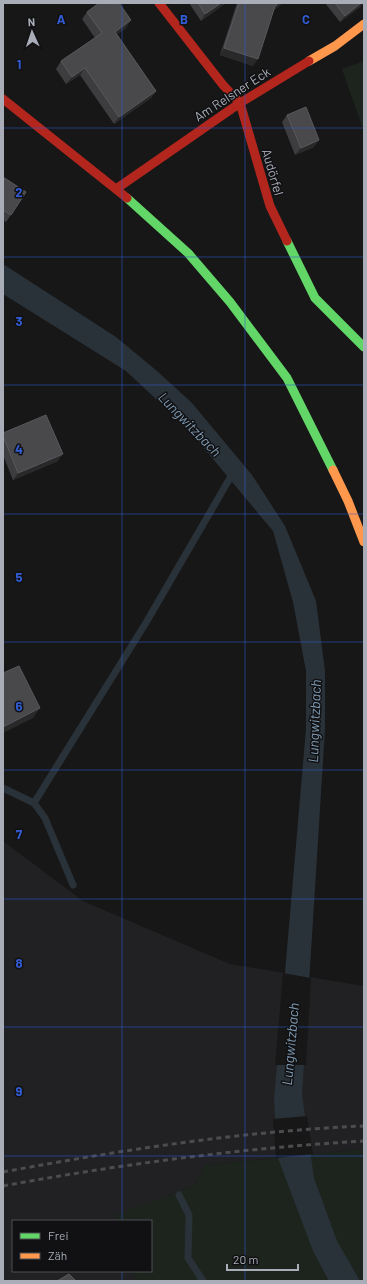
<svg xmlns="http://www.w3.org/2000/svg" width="367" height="1284" font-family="Barlow,sans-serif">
  <rect width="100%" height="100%" fill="#171717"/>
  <path fill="#212123" d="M 3,841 L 83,901 L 230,964 L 364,986 L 364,1149 L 205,1165 L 194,1186 L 116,1215 L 115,1221 L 13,1221 L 13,1271 L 131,1271 L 138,1281 L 3,1281 Z"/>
  <path fill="#1d241e" d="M 364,61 L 364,132 L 342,69 Z
    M 364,1149 L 364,1281 L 138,1281 L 131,1271 L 151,1271 L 151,1221 L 115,1221 L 115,1215 L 194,1186 L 205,1165 Z"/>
  <path fill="#2a3239" d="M 3,264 L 116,337 L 157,371 L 192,403 L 252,475 L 285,526 L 316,601 L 325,671 L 325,729 L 302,1095 L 314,1178 L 337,1241 L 360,1281 L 329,1281 L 313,1251 L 278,1158 L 274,1100 L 306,729 L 306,671 L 293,602 L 273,531 L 188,429 L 126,371 L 3,294 Z"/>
  <path fill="#171717" d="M 283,973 L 311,978 L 306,1065 L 275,1065 Z
    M 307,1116 L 313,1154 L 276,1158 L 273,1119 Z"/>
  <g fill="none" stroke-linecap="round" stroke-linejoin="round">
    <path stroke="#2a3239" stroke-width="7" d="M 3,788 L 34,803 L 45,818 L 73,885
      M 34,803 L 147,621 L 234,471
      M 179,1195 L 189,1215 L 188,1258 L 203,1281"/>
    <path stroke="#63d668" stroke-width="9" d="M 127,198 L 188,253 L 230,302 L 287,378 L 333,470
      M 287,241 L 315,298 L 364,347"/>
    <path stroke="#ff974d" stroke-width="9" d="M 309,61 L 335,46 L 364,24
      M 333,470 L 348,501 L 364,542"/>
    <path stroke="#b3261e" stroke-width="9" d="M 159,3 L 223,85 L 240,103 L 270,206 L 287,241
      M 3,99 L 127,198
      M 116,189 L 240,103 L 309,61"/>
    <path stroke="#4b4c4f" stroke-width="3" stroke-dasharray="5 4" stroke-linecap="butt" d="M 3,1172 C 122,1150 243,1131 364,1126
      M 3,1186 C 122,1164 243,1148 364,1141"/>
  </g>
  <path fill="#3d3d3f" d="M 189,3 L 226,3 L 201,21 Z
    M 237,3 L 283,3 L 274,10 L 253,66 L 220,55 Z
    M 325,3 L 363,3 L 360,7 L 340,22 Z
    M 87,12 L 126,28 L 117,34 L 156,91 L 151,98 L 114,124 L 80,75 L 66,84 L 56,69 L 61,61 L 95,38 L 82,19 Z
    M 287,115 L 314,147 L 295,155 L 282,122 Z
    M 3,177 L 11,215 L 6,222 L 3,220 Z
    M 3,433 L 58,461 L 13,480 L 3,455 Z"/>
  <path fill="#29292a" d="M 221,3 L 226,3 L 201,21 L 205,14 Z
    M 279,3 L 283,3 L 271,12 L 275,6 Z
    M 361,3 L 363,3 L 360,7 L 340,22 L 345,16 Z
    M 131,20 L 126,28 L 110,39 L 115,32 Z
    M 224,48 L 258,59 L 253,66 L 220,55 Z
    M 85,68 L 80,75 L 66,84 L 72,77 Z
    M 156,91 L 151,98 L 114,124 L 119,117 Z
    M 319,140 L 314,147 L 295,155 L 301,148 Z
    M 63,454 L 58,461 L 13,480 L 18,473 Z
    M 40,708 L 33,718 L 3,733 L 3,727 Z"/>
  <path fill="#49494c" stroke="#58595d" d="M 99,3 L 119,3 L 131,20 L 115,32 L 156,91 L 119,117 L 85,68 L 72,77 L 61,61 L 102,33 L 87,12 Z
    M 198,3 L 221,3 L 205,14 Z
    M 239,3 L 279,3 L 275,6 L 258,59 L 224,48 Z
    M 335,3 L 361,3 L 345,16 Z
    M 306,107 L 319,140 L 301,148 L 287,115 Z
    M 3,177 L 26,192 L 11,215 L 3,210 Z
    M 46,415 L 63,454 L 18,473 L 3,436 L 3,433 Z
    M 19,666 L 40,708 L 3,727 L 3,673 Z
    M 69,1274 L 76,1281 L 57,1281 Z"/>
  <path fill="none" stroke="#325cd3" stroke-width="1" stroke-opacity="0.55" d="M 122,3 L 122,1221M 245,3 L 245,1281M 3,128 L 364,128M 3,257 L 364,257M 3,385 L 364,385M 3,514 L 364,514M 3,642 L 364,642M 3,770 L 364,770M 3,899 L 364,899M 3,1027 L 364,1027M 3,1156 L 364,1156M 122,1271 L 122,1281"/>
  <g text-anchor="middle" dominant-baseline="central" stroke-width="3" stroke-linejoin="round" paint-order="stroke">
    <g font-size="13" fill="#a8adb8" stroke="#111113">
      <text transform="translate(232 94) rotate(-33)">Am Relsner Eck</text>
      <text transform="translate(273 172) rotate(74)">Audörfel</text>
    </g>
    <g font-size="14" font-style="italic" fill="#7f9bb3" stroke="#111113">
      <text transform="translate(190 424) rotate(46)">Lungwitzbach</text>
      <text transform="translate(314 721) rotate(-88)">Lungwitzbach</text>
      <text transform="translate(290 1044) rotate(-85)">Lungwitzbach</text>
    </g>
  </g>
  <g font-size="13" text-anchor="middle" font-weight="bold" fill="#325cd3" stroke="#111113" stroke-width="3" stroke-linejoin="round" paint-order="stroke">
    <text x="61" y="24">A</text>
    <text x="184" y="24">B</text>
    <text x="306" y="24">C</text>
    <text x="19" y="69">1</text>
    <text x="19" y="197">2</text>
    <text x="19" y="326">3</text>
    <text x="19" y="454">4</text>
    <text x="19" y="582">5</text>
    <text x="19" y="711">6</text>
    <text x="19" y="839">7</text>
    <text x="19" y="968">8</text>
    <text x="19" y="1096">9</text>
  </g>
  <rect width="367" height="1284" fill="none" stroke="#a8adb8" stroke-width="8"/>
  <rect x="12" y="1220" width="140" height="52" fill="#111113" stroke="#4d4f55"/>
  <rect x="20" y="1233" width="20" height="6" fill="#63d668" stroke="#4d4f55"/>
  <text x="48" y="1240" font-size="12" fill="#a8adb8">Frei</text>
  <rect x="20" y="1253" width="20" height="6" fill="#ff974d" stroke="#4d4f55"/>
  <text x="48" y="1260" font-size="12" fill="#a8adb8">Zäh</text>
  <g transform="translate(32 32) rotate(357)" stroke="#111113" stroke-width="3" paint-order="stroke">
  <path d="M0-3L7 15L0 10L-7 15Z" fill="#a8adb8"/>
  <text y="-6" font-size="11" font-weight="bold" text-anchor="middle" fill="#a8adb8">N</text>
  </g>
  <path d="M227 1264v6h71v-6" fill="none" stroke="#a8adb8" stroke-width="2"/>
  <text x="233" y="1264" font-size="12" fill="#a8adb8" stroke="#111113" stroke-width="3" paint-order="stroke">20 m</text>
</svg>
